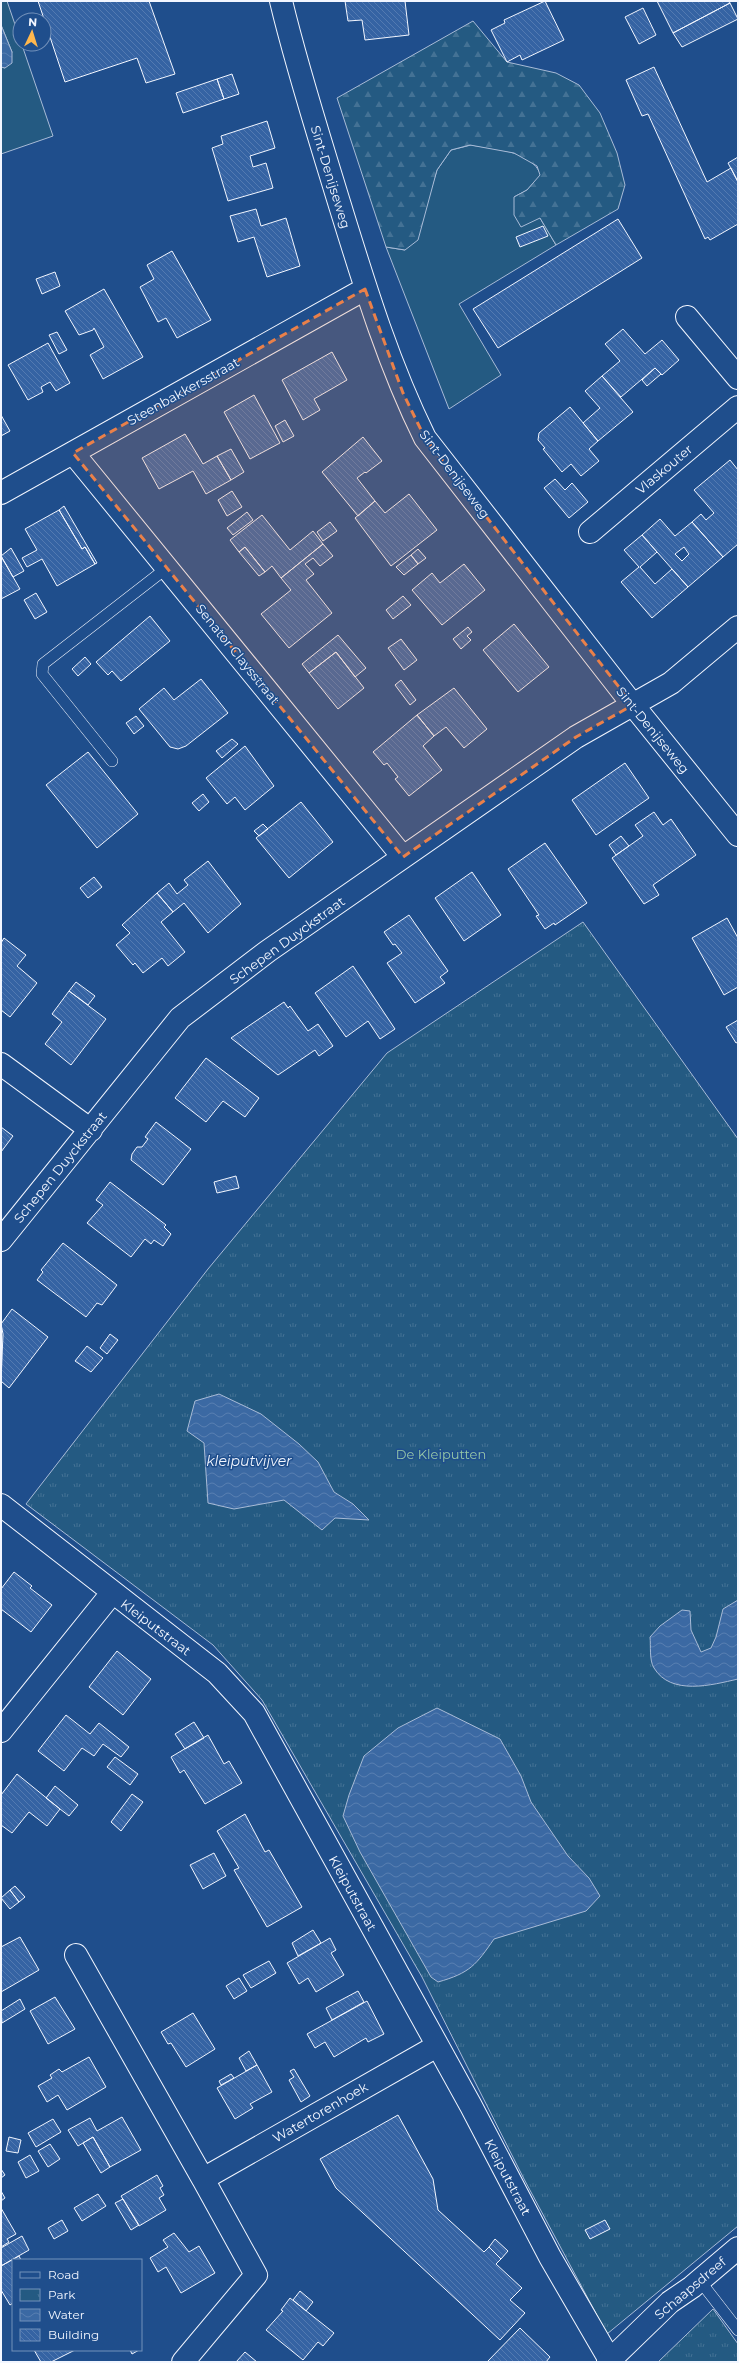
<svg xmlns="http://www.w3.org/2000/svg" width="739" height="2363" font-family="Montserrat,sans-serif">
  <defs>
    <pattern id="forest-firs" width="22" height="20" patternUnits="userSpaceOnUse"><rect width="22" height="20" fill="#245a82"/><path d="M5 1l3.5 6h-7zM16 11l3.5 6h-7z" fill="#447295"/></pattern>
    <pattern id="park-tufts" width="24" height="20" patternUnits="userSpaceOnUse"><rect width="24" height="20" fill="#245a82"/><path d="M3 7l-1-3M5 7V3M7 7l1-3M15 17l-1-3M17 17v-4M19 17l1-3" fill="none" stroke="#447295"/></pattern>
    <pattern id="water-waves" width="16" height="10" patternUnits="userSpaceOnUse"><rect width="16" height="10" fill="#3b69a3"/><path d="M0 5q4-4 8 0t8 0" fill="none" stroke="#587fb1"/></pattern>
    <pattern id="building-back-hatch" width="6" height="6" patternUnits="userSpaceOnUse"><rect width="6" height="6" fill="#3563a3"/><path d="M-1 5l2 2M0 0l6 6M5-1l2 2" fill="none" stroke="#537ab1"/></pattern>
  </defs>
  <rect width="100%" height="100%" fill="#1f4e8c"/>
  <path fill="#245a82" stroke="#a8bbd7" d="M 1,1 L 7,1 L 53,136 L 1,154 L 1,67 L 5,68 L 12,52 L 1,25 Z
    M 471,145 C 493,149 531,150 541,175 L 527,190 L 514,197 L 540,218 L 556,245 L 459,304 L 501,375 L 449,409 L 386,247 L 405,250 L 427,202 L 437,170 L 451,150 Z"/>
  <path fill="url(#forest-firs)" stroke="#a8bbd7" d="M 473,21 L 507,62 L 556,73 L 579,85 L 600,113 L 617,153 L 625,185 L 618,209 L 556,245 L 540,218 L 521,227 L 514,215 L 514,197 L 527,190 L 540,175 L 537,166 L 514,153 L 470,145 L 451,150 L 437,170 L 418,240 L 405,250 L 386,247 L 337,98 Z"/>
  <path fill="url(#park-tufts)" stroke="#a8bbd7" d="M 583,922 L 738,1139 L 738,2226 L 607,2334 L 524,2179 L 422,1977 L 262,1700 L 213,1645 L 26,1504 L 208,1269 L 387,1053 Z
    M 713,2309 L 738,2344 L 738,2362 L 658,2362 Z"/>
  <path fill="url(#water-waves)" stroke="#a8bbd7" d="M 1,25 L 12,52 L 12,63 L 5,68 L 1,67 Z
    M 219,1394 L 261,1414 L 299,1444 L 318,1462 L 334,1492 L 353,1504 L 369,1520 L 335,1518 L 322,1530 L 284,1500 L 234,1509 L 208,1503 L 204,1443 L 187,1431 L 195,1401 Z
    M 738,1600 L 738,1679 C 712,1685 671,1696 654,1668 C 649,1660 651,1646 650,1637 L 660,1626 L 682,1610 L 690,1611 L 691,1630 L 701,1652 L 711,1648 L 716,1637 L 723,1609 Z
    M 437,1708 L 500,1739 L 521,1776 L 531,1802 L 568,1856 L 589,1878 L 600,1896 L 586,1911 L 494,1939 C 476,1965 470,1973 438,1982 L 431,1977 L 360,1852 L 343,1816 L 349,1795 L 364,1756 L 398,1728 Z"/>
  <path fill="url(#building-back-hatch)" stroke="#f2f6ff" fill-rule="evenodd" d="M 38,1 L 149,1 L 175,74 L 146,83 L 137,58 L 65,82 Z
    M 345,1 L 405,1 L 409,35 L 365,40 L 362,20 L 348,21 Z
    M 545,1 L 564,40 L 522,60 L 520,55 L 507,62 L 491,30 L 505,23 L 504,20 Z
    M 657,1 L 729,1 L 730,3 L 673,33 Z
    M 730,3 L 738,19 L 682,47 L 673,33 Z
    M 643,8 L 656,35 L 639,44 L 625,17 Z
    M 654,67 L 707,182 L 731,168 L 738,182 L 738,224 L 710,240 L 708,237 L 705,239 L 648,114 L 642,116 L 626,80 Z
    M 232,74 L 239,94 L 224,99 L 217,79 Z
    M 217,79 L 224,99 L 183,113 L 176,93 Z
    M 267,121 L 275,148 L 250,156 L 253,167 L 266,163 L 273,188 L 228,201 L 212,148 L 223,144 L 221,136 Z
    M 738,157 L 738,182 L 728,163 Z
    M 256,209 L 261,226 L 286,218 L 300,266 L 267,277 L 254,237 L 238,242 L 230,216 Z
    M 618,219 L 642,258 L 498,348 L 473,309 Z
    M 543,226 L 548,236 L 520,247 L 516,237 Z
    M 172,251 L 211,320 L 177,338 L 166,318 L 158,322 L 140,287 L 154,279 L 147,265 Z
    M 55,272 L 60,286 L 42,294 L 36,279 Z
    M 104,289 L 143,357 L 103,379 L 90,355 L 104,347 L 94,328 L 93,330 L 79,335 L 65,311 Z
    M 623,329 L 645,354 L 662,340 L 679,360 L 662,375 L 655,368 L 621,397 L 602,376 L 620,361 L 605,344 Z
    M 57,332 L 67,350 L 59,354 L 49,335 Z
    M 48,343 L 70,383 L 56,391 L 50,382 L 41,387 L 43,392 L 28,400 L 8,365 Z
    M 332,352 L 347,380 L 314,399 L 320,410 L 303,420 L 282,380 Z
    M 655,368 L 661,374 L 647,386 L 642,380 Z
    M 602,376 L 633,412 L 598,441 L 583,423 L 600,408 L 585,391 Z
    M 254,395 L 280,443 L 250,459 L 224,412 Z
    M 570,407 L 598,441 L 589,449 L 599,461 L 581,476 L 571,464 L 562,472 L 543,449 L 545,448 L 538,440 L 539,433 Z
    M 1,415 L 10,431 L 1,436 Z
    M 285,420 L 294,436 L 283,442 L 275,426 Z
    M 185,434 L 203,464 L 217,456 L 231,480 L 206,494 L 193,471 L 159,489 L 142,458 Z
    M 363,437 L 382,461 L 366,473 L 365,472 L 357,478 L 375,501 L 358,516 L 322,472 Z
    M 231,449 L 244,472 L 231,480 L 217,456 Z
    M 730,460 L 738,470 L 738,544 L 723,557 L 692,522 L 701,514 L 706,520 L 714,513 L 694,490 Z
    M 555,479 L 565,490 L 572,483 L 588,502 L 569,518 L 544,488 Z
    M 232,491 L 242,507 L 227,516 L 218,500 Z
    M 409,494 L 437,530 L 391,566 L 355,518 L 375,501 L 385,513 Z
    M 64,506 L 97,563 L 95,564 L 85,547 L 82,549 L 59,510 Z
    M 59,510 L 82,549 L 85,547 L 95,564 L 57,586 L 42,559 L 27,567 L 22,558 L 37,550 L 25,529 Z
    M 247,512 L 253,520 L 233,535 L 227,528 Z
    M 262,515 L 290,550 L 313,531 L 323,544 L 281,578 L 272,566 L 265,572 L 245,547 L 239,552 L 230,540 Z
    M 660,519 L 675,536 L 692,522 L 723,557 L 688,587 L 642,535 ZM 684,547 L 689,554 L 682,561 L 675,554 Z
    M 330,522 L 337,531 L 323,541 L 317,532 Z
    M 642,535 L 657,552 L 640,567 L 655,584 L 672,569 L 688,587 L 652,618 L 621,582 L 639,567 L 624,550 Z
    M 323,544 L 333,556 L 320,566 L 313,558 L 305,564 L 314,574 L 306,580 L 332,613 L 289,648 L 261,614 L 291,590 L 281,578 Z
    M 245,547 L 265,572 L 259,576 L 239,552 Z
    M 11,548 L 24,571 L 13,577 L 1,556 Z
    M 418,549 L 426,558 L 418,564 L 411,555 Z
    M 411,555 L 418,564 L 404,575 L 396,567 Z
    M 1,556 L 20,589 L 1,599 Z
    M 464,564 L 485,590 L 442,625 L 412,590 L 432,573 L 440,583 Z
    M 36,593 L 47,612 L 35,619 L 24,600 Z
    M 403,596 L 411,605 L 393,619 L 386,610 Z
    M 150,616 L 170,641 L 121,681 L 112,671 L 108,675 L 96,662 Z
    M 514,624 L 549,667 L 518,692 L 483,650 Z
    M 468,627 L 472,632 L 467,636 L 471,640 L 461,649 L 453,639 Z
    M 338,635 L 366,668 L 355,677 L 336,652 L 309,673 L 302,664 Z
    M 401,639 L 417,660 L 404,670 L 388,648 Z
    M 336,652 L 364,688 L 338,709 L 309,673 Z
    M 85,657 L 91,664 L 78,676 L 72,669 Z
    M 201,679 L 228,713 L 186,746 L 178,749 L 170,747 L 139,709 L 164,688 L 174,700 Z
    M 401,680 L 416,700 L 410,705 L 395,685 Z
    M 454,688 L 487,729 L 464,748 L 446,727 L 434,736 L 417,715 Z
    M 417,715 L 434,736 L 423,746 L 442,770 L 409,796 L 395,779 L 398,777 L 387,763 L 384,765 L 373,752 Z
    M 136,716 L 144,726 L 134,734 L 126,723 Z
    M 232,739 L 238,744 L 222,758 L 216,751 Z
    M 245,746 L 274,786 L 245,810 L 235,797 L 227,804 L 206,778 Z
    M 88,752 L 138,814 L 97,848 L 46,785 Z
    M 625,763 L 649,798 L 596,835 L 572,800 Z
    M 203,794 L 209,802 L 199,811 L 192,803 Z
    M 301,802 L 333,842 L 289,878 L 256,838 Z
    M 654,812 L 663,825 L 671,819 L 696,855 L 653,885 L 659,895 L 644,904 L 612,858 L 643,836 L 635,825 Z
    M 263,824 L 268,829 L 259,836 L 254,831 Z
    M 621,836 L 629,846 L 616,855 L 609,845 Z
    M 545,843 L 587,903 L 555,925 L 554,923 L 545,929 L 536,916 L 539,915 L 508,869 Z
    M 208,861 L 241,904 L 208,933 L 184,903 L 173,912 L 157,893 L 169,883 L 177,894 L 188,885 L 184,880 Z
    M 472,872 L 501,915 L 464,941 L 435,898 Z
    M 94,877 L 102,887 L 88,898 L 80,888 Z
    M 157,893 L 173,912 L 161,922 L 185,952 L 168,966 L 162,958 L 143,973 L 135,963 L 133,965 L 116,945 L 130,933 L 122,925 Z
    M 409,915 L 448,971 L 440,977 L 445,983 L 415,1003 L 387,963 L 402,953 L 395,944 L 393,945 L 384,932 Z
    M 727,918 L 738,938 L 738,987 L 724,995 L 692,938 Z
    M 4,938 L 26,955 L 17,966 L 37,983 L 10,1017 L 1,1010 L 1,943 Z
    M 353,966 L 395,1029 L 380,1039 L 368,1021 L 346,1037 L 315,993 Z
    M 76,982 L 95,996 L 88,1005 L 69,991 Z
    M 69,991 L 106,1019 L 71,1065 L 45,1044 L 62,1022 L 52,1014 Z
    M 284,1002 L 288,1008 L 290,1006 L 308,1031 L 318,1024 L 333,1046 L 319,1056 L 315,1050 L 278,1075 L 231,1038 Z
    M 738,1020 L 738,1042 L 736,1043 L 726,1027 Z
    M 206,1058 L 259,1098 L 245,1117 L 223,1101 L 206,1122 L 175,1098 Z
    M 156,1122 L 191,1149 L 163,1185 L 131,1160 L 132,1154 L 137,1147 L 142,1147 L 148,1139 L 145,1137 Z
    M 1,1127 L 13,1136 L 1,1152 Z
    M 236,1176 L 239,1188 L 217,1193 L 214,1182 Z
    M 110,1182 L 166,1225 L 164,1227 L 171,1234 L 163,1246 L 154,1240 L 151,1244 L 145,1239 L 131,1257 L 87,1223 L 103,1205 L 96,1200 Z
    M 63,1243 L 117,1285 L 102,1305 L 97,1303 L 86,1317 L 37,1280 L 43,1272 L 41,1270 Z
    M 12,1309 L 48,1337 L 9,1388 L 1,1381 L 3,1334 L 1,1324 Z
    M 110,1334 L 118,1340 L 107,1354 L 100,1348 Z
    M 87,1346 L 103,1358 L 91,1372 L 75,1361 Z
    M 14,1572 L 32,1586 L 30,1588 L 52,1605 L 31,1632 L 1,1609 L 1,1589 Z
    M 117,1651 L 151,1679 L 123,1715 L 89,1687 Z
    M 66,1715 L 90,1734 L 99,1723 L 129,1747 L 121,1757 L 103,1744 L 94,1756 L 82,1748 L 64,1771 L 38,1751 Z
    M 194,1722 L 204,1738 L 185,1749 L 175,1734 Z
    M 208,1735 L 224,1764 L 229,1761 L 242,1783 L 205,1804 L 184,1770 L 180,1773 L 171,1757 Z
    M 115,1757 L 138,1774 L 130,1785 L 107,1767 Z
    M 17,1774 L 60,1809 L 47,1826 L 29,1812 L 12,1833 L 1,1825 L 1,1795 Z
    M 55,1786 L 78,1805 L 69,1816 L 46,1798 Z
    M 132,1794 L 143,1802 L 121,1831 L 111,1822 Z
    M 245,1814 L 265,1852 L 269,1850 L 302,1907 L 267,1927 L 234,1870 L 239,1868 L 217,1831 Z
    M 214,1853 L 226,1876 L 203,1889 L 190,1865 Z
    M 15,1886 L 25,1897 L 19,1902 L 10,1890 Z
    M 10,1890 L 19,1902 L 10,1909 L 1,1898 Z
    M 313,1930 L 321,1943 L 298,1956 L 292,1943 Z
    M 20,1937 L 39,1970 L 1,1992 L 1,1947 Z
    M 330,1938 L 336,1950 L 331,1953 L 344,1975 L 316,1992 L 308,1978 L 299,1984 L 287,1963 Z
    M 269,1961 L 276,1973 L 251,1988 L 243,1975 Z
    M 239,1978 L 247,1991 L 234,1999 L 226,1986 Z
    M 358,1991 L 364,2002 L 332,2020 L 326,2008 Z
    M 55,1997 L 75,2029 L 48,2044 L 30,2011 Z
    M 20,1999 L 25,2009 L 2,2023 L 1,2011 Z
    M 367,2001 L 384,2034 L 368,2042 L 366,2038 L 334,2057 L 325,2042 L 315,2048 L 307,2034 Z
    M 193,2013 L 215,2049 L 186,2067 L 171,2043 L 168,2044 L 161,2032 Z
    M 249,2051 L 257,2065 L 246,2071 L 239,2058 Z
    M 89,2057 L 106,2087 L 67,2110 L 58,2095 L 47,2102 L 38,2086 L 52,2078 L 50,2075 L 59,2069 L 62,2072 Z
    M 257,2065 L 272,2092 L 250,2104 L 253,2108 L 235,2119 L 217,2088 Z
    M 294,2069 L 310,2096 L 301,2102 L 289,2080 L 294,2077 L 290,2071 Z
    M 231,2074 L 234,2078 L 221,2085 L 219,2081 Z
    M 398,2115 L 433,2179 L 438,2210 L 484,2252 L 489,2247 L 501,2259 L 496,2264 L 522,2288 L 510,2300 L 525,2313 L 500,2340 L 336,2188 L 320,2159 Z
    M 122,2117 L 141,2150 L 110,2167 L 93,2137 L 78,2146 L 68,2130 L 90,2118 L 97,2131 Z
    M 53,2119 L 61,2132 L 36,2147 L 28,2133 Z
    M 9,2137 L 21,2140 L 18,2153 L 6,2151 Z
    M 93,2137 L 110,2167 L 101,2173 L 83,2143 Z
    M 50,2144 L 60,2159 L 48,2167 L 38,2151 Z
    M 30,2155 L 39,2171 L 26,2178 L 18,2162 Z
    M 1,2169 L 5,2175 L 1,2178 Z
    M 157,2175 L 163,2186 L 160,2188 L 164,2195 L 159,2198 L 166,2210 L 139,2226 L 121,2196 Z
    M 1,2191 L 5,2198 L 1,2201 Z
    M 98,2194 L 106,2206 L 82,2221 L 74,2208 Z
    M 123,2199 L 139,2225 L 131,2230 L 115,2203 Z
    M 1,2208 L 16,2234 L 7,2239 L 9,2242 L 1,2247 Z
    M 62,2220 L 68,2231 L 54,2239 L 48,2228 Z
    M 605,2220 L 610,2229 L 590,2239 L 585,2230 Z
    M 174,2233 L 189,2252 L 199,2246 L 215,2273 L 181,2293 L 166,2267 L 158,2272 L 150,2258 L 168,2247 L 163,2240 Z
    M 22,2236 L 29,2250 L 1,2266 L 1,2248 Z
    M 495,2239 L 508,2251 L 501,2259 L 489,2247 Z
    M 19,2256 L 21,2260 L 13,2260 L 13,2303 L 10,2305 L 1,2290 L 1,2266 Z
    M 300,2291 L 313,2302 L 306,2311 L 293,2300 Z
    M 290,2298 L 334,2333 L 323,2346 L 318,2342 L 303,2360 L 266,2330 L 283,2311 L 281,2310 Z
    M 520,2328 L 550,2357 L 546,2362 L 487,2362 Z
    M 34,2350 L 75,2350 L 51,2362 L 41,2362 Z
    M 130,2350 L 139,2350 L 132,2354 Z
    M 245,2352 L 257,2362 L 236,2362 Z"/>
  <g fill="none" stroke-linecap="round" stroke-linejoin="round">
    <defs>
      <path id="service" d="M 112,761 L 42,674 L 43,664 L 168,567
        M 700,2281 L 738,2330"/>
      <path id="minor" d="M 281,1 C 297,68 318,133 338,199 C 363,280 387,361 425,438 L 633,705 L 738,835
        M 687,317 L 738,378
        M 73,453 L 403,857
        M 1,493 L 365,289
        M 590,532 L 738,407
        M 1,1064 L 91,1130
        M 1,1240 L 180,1018 L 268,951 L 576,737 L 671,683 L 738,627
        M 1,1505 L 217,1673 L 254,1713 L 471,2106 L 550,2257 L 611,2362
        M 1,1731 L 112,1593
        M 76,1955 L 203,2179 L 437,2046
        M 183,2362 L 256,2275 L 203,2179"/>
      <path id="tertiary" d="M 608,2362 L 670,2302 L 692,2287 L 738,2248"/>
    </defs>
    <use href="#service" stroke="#f2f6ff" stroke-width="12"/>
    <use href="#minor" stroke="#f2f6ff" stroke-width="24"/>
    <use href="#tertiary" stroke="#f2f6ff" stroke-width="24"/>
    <use href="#service" stroke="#1f4e8c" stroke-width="11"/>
    <use href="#minor" stroke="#1f4e8c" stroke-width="22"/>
    <use href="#tertiary" stroke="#1f4e8c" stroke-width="22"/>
  </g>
  <path fill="#ea8049" fill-opacity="0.2" stroke="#ea8049" stroke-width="3" stroke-dasharray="8 5" stroke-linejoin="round" d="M 365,289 L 403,393 L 425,438 L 633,705 L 576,737 L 403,857 L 73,453 Z"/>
  <g text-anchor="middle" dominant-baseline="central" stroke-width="3" stroke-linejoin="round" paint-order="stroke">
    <g font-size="13" fill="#f2f6ff" stroke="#1f4e8c">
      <text transform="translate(331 177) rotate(73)">Sint-Denijseweg</text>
      <text transform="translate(183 391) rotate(-29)">Steenbakkersstraat</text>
      <text transform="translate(664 469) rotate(-40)">Vlaskouter</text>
      <text transform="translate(455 474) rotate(53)">Sint-Denijseweg</text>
      <text transform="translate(238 654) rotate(51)">Senator Claysstraat</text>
      <text transform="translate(653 730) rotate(51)">Sint-Denijseweg</text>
      <text transform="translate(287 940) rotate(-36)">Schepen Duyckstraat</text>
      <text transform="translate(60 1167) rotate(-51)">Schepen Duyckstraat</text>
      <text transform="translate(156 1627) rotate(37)">Kleiputstraat</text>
      <text transform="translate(353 1893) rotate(61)">Kleiputstraat</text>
      <text transform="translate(320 2112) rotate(-30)">Watertorenhoek</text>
      <text transform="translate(508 2177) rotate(62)">Kleiputstraat</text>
      <text transform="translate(690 2288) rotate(-40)">Schaapsdreef</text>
    </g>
    <g font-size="13" fill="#97c8a6" stroke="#1f4e8c">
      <text x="441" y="1454">De Kleiputten</text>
    </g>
    <g font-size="14" font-style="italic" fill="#f2f6ff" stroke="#1f4e8c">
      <text x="249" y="1461">kleiputvijver</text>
    </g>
  </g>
  <rect width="739" height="2363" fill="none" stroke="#f2f6ff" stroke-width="4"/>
  <rect x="12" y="2259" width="130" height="92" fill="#1f4e8c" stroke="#7391ba"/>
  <rect x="20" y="2272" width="20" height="6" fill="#1f4e8c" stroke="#7391ba"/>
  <text x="48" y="2279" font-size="12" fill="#f2f6ff">Road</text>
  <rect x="20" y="2289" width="20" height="12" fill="url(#park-tufts)" stroke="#7391ba"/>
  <text x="48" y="2299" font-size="12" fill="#f2f6ff">Park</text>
  <rect x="20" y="2309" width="20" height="12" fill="url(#water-waves)" stroke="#7391ba"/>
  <text x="48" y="2319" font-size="12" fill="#f2f6ff">Water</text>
  <rect x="20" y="2329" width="20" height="12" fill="url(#building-back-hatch)" stroke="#7391ba"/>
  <text x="48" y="2339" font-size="12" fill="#f2f6ff">Building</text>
  <g transform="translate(32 32) rotate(4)"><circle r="19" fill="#1f4e8c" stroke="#7391ba"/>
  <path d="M0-3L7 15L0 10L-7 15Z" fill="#ffb74d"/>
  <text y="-6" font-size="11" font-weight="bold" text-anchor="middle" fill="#f2f6ff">N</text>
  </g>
</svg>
